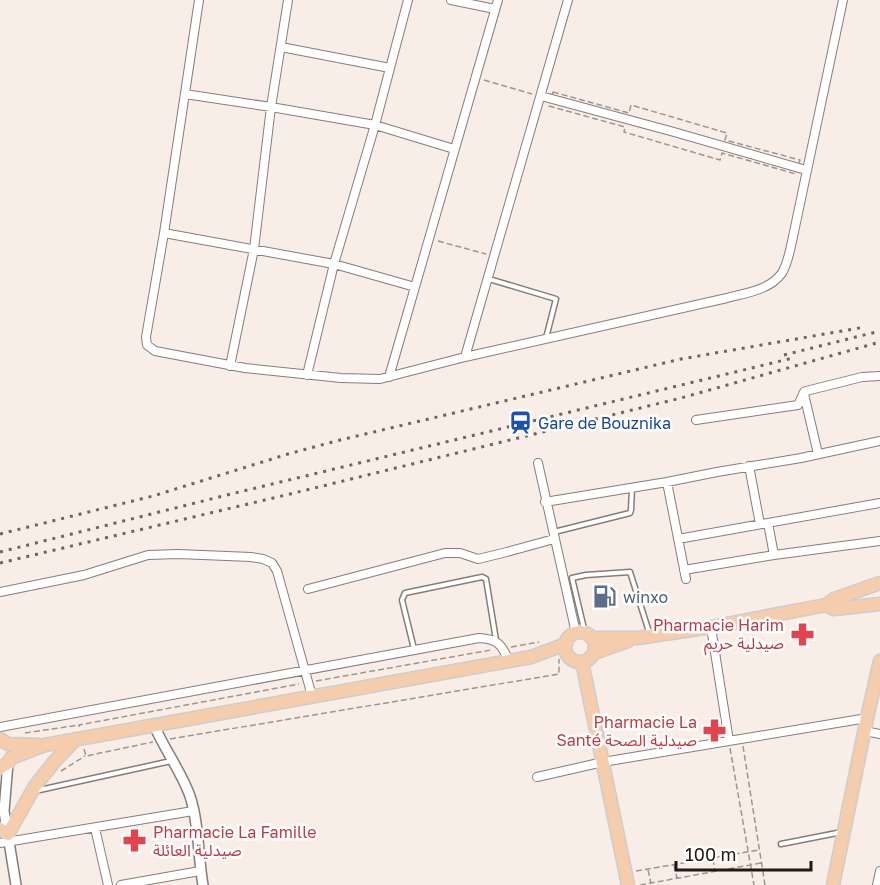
<svg xmlns="http://www.w3.org/2000/svg" width="880" height="885" font-family="'Golos Text','Noto Sans Arabic',sans-serif">
  <rect width="100%" height="100%" fill="#f8eee7"/>
  <g fill="none" stroke-linecap="round" stroke-linejoin="round">
    <defs>
      <path id="service" d="M 489,279 L 556,299 L 546,338
        M 554,532 L 630,513 L 631,510 L 632,488
        M 585,633 L 572,578 L 586,575 L 630,572 L 650,635
        M 414,649 L 402,600 L 405,593 L 482,577 L 486,579 L 496,640
        M 35,791 L 171,761
        M 781,844 L 842,832"/>
      <path id="minor" d="M 199,0 L 164,233 L 146,337 L 147,345 L 155,351 L 245,368 L 341,378 L 380,379 L 465,357 L 727,298 C 746,293 770,290 782,273 C 789,261 791,245 794,232 L 843,0
        M 451,0 L 495,9
        M 281,47 L 390,68
        M 185,94 L 271,107 L 375,125 L 454,149
        M 541,96 L 674,132 L 806,170
        M 164,233 L 334,264 L 415,287
        M 465,357 L 568,0
        M 230,366 L 254,249 L 271,107 L 288,0
        M 307,375 L 334,264 L 375,125 L 408,0
        M 389,377 L 498,0
        M 804,392 L 806,391 L 862,377 L 880,376
        M 804,394 L 818,454
        M 696,420 L 798,405 L 804,392
        M 538,463 L 576,633
        M 749,466 L 760,524
        M 667,482 L 686,579
        M 545,502 L 667,482 L 717,472 L 801,458 L 880,441
        M 768,523 L 774,555
        M 678,539 L 880,503
        M 684,570 L 774,555 L 880,541
        M 308,589 L 445,553 L 460,553 L 478,559 L 507,552 L 554,539
        M 0,592 L 84,575 L 148,555 L 178,554 L 251,557 L 263,559 L 272,563 L 277,571 L 312,696
        M 711,627 L 729,741
        M 0,727 L 479,638 C 498,639 502,645 509,661
        M 865,731 L 880,734
        M 537,777 L 603,762 L 867,718
        M 95,828 L 108,885
        M 0,843 L 193,811
        M 121,885 L 200,871
        M 877,885 L 880,871"/>
      <path id="tertiary" d="M 154,725 C 164,749 181,771 190,796 C 199,823 198,857 203,885
        M 8,763 L 4,811 L 16,885"/>
      <path id="primary" d="M 826,605 L 834,609 L 880,604
        M565 647a15 15 0 1 1 30 0a15 15 0 1 1-30 0Z
        M 592,638 L 638,638 L 711,627 L 826,605 L 834,599 L 880,583
        M 594,653 L 628,641
        M 582,662 L 628,885
        M 0,739 L 8,744 L 39,745
        M 0,768 L 8,763 L 11,758 L 45,745 L 531,657 L 566,644
        M 0,829 L 8,834 L 35,786 L 54,762 L 76,739
        M 833,885 L 867,718 L 880,661"/>
    </defs>
    <use href="#service" stroke="#877d77" stroke-width="7"/>
    <use href="#minor" stroke="#877d77" stroke-width="10"/>
    <use href="#tertiary" stroke="#877d77" stroke-width="12"/>
    <use href="#primary" stroke="#cdcdcc" stroke-width="15"/>
    <path stroke="#9d9690" stroke-width="1.5" stroke-dasharray="6 3" stroke-linecap="butt" d="M 484,80 L 532,94
      M 553,92 L 629,113 L 631,105 L 727,133 L 725,140 L 800,160 L 796,174 L 722,153 L 720,160 L 624,132 L 625,127 L 549,106 Z
      M 438,241 L 486,254
      M 511,647 L 539,642
      M 316,681 L 491,650
      M 79,727 L 79,725 L 299,684
      M 25,733 L 79,725
      M 170,739 L 559,674 L 559,659
      M 743,746 L 765,885
      M 730,748 L 754,885
      M 84,749 L 86,756 L 153,742
      M 61,771 L 85,756
      M 713,859 L 715,871
      M 674,865 L 677,878
      M 648,870 L 651,883
      M 636,871 L 759,850
      M 640,885 L 761,863"/>
    <use href="#service" stroke="#fff" stroke-width="4"/>
    <use href="#minor" stroke="#fff" stroke-width="8"/>
    <use href="#tertiary" stroke="#fff" stroke-width="9"/>
    <use href="#primary" stroke="#f5cdad" stroke-width="12"/>
    <path stroke="#6b6661" stroke-width="3" stroke-dasharray="3 6" stroke-linecap="butt" d="M 784,355 L 880,331
      M 0,534 L 153,496 L 288,454 L 336,441 L 681,359 L 865,327
      M 0,552 L 231,494 L 793,358
      M 0,563 L 290,494 L 681,398 L 880,342"/>
  </g>
  <defs>
    <symbol id="station-bare" viewBox="-9 -9 18 18"><path d="M-3-6H3Q5-6 5-4V2Q5 4 3 4L4.5 6H3L1.5 4h-3L-3 6H-4.5L-3 4Q-5 4-5 2V-4Q-5-6-3-6ZM-3.5-4v3h7v-3ZM-3.5 1v1.5H-2V1ZM2 1v1.5H3.5V1Z" fill="#1a4fb4" stroke="#fff" stroke-width="2.5" paint-order="stroke"/></symbol>
    <symbol id="fuel-bare" viewBox="-9 -9 18 18"><path d="M-5.5-6h7V0h2V4h1.3V-2.5L3-4.5l.8-.8L6-3V5H2.5V1h-1V6h-7ZM-4.2-4.7v3.2H.2V-4.7Z" fill="#5c6f8a" stroke="#fff" stroke-width="2.5" paint-order="stroke"/></symbol>
    <symbol id="pharmacy-bare" viewBox="-9 -9 18 18"><path d="M-2-6h4v4h4v4h-4v4h-4v-4h-4v-4h4Z" fill="#e0444e" stroke="#fff" stroke-width="2.5" paint-order="stroke"/></symbol>
  </defs>
  <g fill-rule="evenodd">
    <use href="#station-bare" x="504" y="406" width="33" height="33"/>
    <use href="#fuel-bare" x="588" y="580" width="33" height="33"/>
    <use href="#pharmacy-bare" x="786" y="618" width="33" height="33"/>
    <use href="#pharmacy-bare" x="698" y="714" width="33" height="33"/>
    <use href="#pharmacy-bare" x="118" y="824" width="33" height="33"/>
  </g>
  <g text-anchor="middle" dominant-baseline="central" stroke-width="5" stroke-linejoin="round" paint-order="stroke">
    <g font-size="16" fill="#164399" stroke="#fff" text-anchor="start">
      <text x="538" y="423">Gare de Bouznika</text>
    </g>
    <g font-size="16" fill="#4e5e75" stroke="#fff" text-anchor="start">
      <text x="623" y="597">winxo</text>
    </g>
    <g font-size="16" fill="#be3a42" stroke="#fff" text-anchor="end">
      <text x="784" y="625">Pharmacie Harim<tspan x="784" dy="18">صيدلية حريم</tspan></text>
      <text x="697" y="722">Pharmacie La<tspan x="697" dy="18">Santé صيدلية الصحة</tspan></text>
      <text x="153" y="832" text-anchor="start">Pharmacie La Famille<tspan x="153" dy="18">صيدلية العائلة</tspan></text>
    </g>
  </g>
  <path d="M676 861v9h135v-9" fill="none" stroke="#1d1a17" stroke-width="3"/>
  <text x="685" y="861" font-size="18" fill="#1d1a17" stroke="#ffffff" stroke-width="4.5" paint-order="stroke">100 m</text>
</svg>
